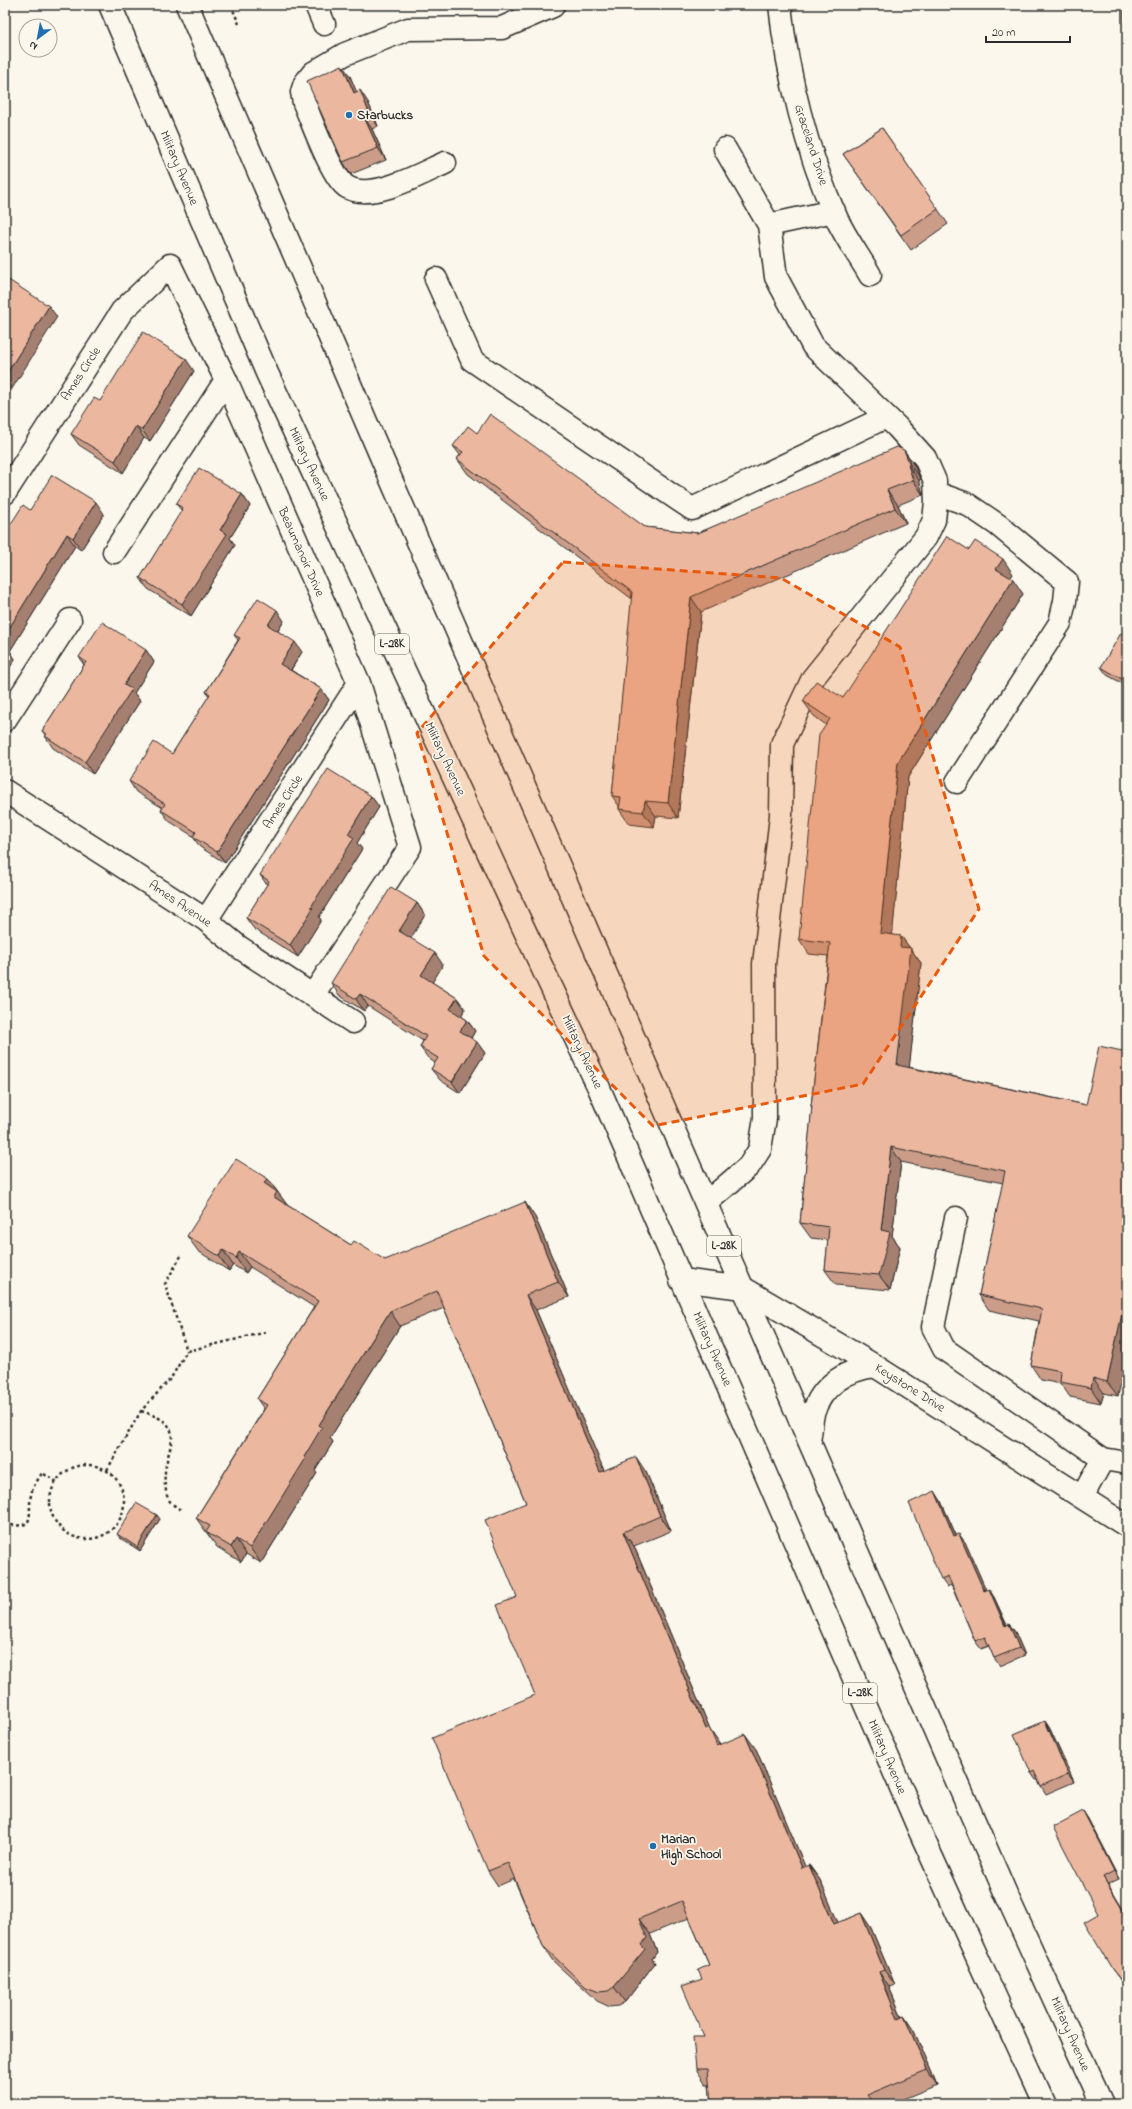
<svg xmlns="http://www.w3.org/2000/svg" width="1132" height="2109" font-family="'Indie Flower',sans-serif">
  <rect width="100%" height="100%" fill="#fbf7ec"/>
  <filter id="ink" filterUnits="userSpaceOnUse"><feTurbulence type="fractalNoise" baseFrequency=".025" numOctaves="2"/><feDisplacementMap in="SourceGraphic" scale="8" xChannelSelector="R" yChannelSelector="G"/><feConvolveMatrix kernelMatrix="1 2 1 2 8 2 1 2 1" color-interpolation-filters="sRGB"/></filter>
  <g filter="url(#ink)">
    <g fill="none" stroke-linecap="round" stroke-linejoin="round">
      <defs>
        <path id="minor" d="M 316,5 L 324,24
          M 780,5 C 787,74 807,153 836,217 C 845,237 859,256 870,275
          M 725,149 L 769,225
          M 445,163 C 422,173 372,202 347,187 C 332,178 312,121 304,103 L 302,92 L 305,83 L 313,73 L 345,54 L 408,29 L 502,28 L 553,6
          M 436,279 L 472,360 L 692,509 L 886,417
          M 5,493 L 122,311 L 170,265 L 226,380 L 359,683 L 410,847 L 313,995
          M 936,493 L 967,504 L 998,525 L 1067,582 L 1065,601 L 1060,623 L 957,782
          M 114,552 L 226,380
          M 5,720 L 70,620
          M 5,791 L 206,920 L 239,947 L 353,1022
          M 206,920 L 359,683
          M 706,1203 L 749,1166 L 760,1149 L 765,1118 L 764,964 L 781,816 L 782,744 L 813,678 L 926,537 L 934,520 L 936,502 L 935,481 L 925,458 L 897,427 L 813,346 L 776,277 L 769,225 L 834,211
          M 956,1218 L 933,1327 L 944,1349 L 1103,1459
          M 681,1280 L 743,1288 L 875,1366 L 1127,1526
          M 1082,1497 L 1103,1459 L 1127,1463"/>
        <path id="major" d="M 110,5 L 267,373 L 507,893 L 599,1088 L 918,1827 L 1044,2104
          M 187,5 L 383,461 L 1006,1894 L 1102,2104
          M 809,1441 C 811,1432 811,1422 813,1414 C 821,1385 848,1369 875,1366"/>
      </defs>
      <use href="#minor" stroke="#2b2b2b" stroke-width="25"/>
      <use href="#major" stroke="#2b2b2b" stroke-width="25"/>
      <path stroke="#2b2b2b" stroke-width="2.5" stroke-dasharray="3 3" stroke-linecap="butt" d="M 231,5 L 239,24
        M 181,1256 L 165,1284 L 187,1351
        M 141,1411 C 195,1427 161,1447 165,1485 C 166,1489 166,1496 169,1500 C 171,1504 177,1507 181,1510
        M50 1502a37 37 0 1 1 74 0a37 37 0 1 1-74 0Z
        M 107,1470 L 141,1411 L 171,1378 L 187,1351 L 267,1332
        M 5,1524 C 38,1530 27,1516 31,1495 C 32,1487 38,1480 42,1473 L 57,1482"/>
      <use href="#minor" stroke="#fbf7ec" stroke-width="22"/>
      <use href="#major" stroke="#fbf7ec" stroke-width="22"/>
    </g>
    <path fill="#cb9d89" stroke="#2b2b2b" d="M 350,76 L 356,92 L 368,102 L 378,126 L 372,129 L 386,160 L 351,174 L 343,162 Z
      M 882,128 L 948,224 L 911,250 L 843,154 Z
      M 194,371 L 150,441 L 144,438 L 123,473 L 79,445 L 71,434 L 100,401 Z
      M 477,433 L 645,527 L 698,533 L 904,450 L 914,465 L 921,479 L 919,480 L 923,495 L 898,505 L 906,523 L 701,612 L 678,818 L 656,816 L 654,827 L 629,824 L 619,809 L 619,806 L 612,796 L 632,599 L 468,474 L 457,459 L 460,455 L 453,446 Z
      M 242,494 L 250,506 L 230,538 L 235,545 L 191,616 L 148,589 L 140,578 L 182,511 L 176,504 Z
      M 30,510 L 104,514 L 81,550 L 75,546 L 10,651 L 15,659 L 5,675 L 5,533 Z
      M 969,550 L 1013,574 L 1010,578 L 1023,594 L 908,777 L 892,935 L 901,936 L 921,963 L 909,1067 L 1086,1105 L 1118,1396 L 1104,1393 L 1101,1403 L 1070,1397 L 1061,1384 L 1041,1380 L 1031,1365 L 1039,1321 L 989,1310 L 979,1295 L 1003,1183 L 901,1162 L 892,1236 L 900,1247 L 890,1290 L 836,1285 L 825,1270 L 828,1240 L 811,1238 L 800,1223 L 812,1108 L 811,1106 L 828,956 L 809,954 L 799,939 L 826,725 L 814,716 L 803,701 L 843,698 Z
      M 284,621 L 278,631 L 302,652 L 291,670 L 321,689 L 329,700 L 225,863 L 200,847 L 193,837 L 193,836 L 169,821 L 161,810 L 163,808 L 136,792 L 129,781 L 172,754 L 209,696 L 206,692 L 238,640 L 234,635 Z
      M 1127,637 L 1127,686 L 1107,675 L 1101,667 Z
      M 146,650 L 154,662 L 134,693 L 140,701 L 93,774 L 53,748 L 45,736 L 46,736 L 42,731 L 84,665 L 79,657 Z
      M 371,796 L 379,807 L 357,843 L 362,849 L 319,917 L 321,920 L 298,957 L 254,929 L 246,918 L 267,885 L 260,875 Z
      M 417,903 L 425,915 L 410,938 L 443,965 L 432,982 L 457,998 L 465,1009 L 461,1016 L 467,1020 L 475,1031 L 471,1038 L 485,1053 L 460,1093 L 440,1080 L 431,1069 L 435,1063 L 428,1058 L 420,1047 L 423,1041 L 368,1006 L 364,1011 L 339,995 L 331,983 Z
      M 268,1179 L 287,1205 L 351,1245 L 385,1260 L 535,1217 L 569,1297 L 536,1310 L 604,1471 L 646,1472 L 671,1531 L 634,1546 L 710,1729 L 720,1744 L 756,1749 L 805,1867 L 809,1865 L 820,1880 L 838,1923 L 861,1913 L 871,1928 L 895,1985 L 889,1987 L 902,2017 L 904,2016 L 914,2031 L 937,2085 L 891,2104 L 711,2104 L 709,2084 L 706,2084 L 696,2069 L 704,2037 L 702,1979 L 709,1965 L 689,1918 L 650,1934 L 657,1952 L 652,1959 L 655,1963 L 625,2002 L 618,2006 L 610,2007 L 597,2001 L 553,1961 L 543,1946 L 514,1879 L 498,1886 L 488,1871 L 535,1695 L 517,1597 L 526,1503 L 444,1308 L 400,1326 L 330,1438 L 333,1442 L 315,1471 L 317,1473 L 261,1563 L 246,1554 L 241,1562 L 217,1547 L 196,1518 L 264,1409 L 257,1399 L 314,1307 L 250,1267 L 246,1273 L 233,1265 L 229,1271 L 198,1251 L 187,1236 Z
      M 940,1499 L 956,1535 L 965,1542 L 986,1590 L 994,1597 L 1007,1625 L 1009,1624 L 1015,1632 L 1025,1655 L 1000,1666 L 994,1658 L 989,1646 L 981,1649 L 975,1641 L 951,1585 L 947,1587 L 941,1579 Z
      M 160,1519 L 140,1551 L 120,1538 L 117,1534 Z
      M 1045,1721 L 1050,1729 L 1074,1782 L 1046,1794 L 1041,1786 L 1038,1780 L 1036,1780 L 1031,1773 Z
      M 1083,1811 L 1088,1819 L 1119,1879 L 1108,1884 L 1127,1916 L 1127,1989 L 1112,1969 L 1098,1914 Z"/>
    <path fill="#a5806f" stroke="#2b2b2b" d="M 342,65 L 350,76 L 362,105 L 354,93 Z
      M 360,90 L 368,102 L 378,126 L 370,115 Z
      M 364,117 L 372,129 L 386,160 L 378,148 Z
      M 49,306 L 57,317 L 5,400 L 5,376 Z
      M 186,359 L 194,371 L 150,441 L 142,430 Z
      M 136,426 L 144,438 L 123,473 L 115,461 Z
      M 904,450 L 914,465 L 921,479 L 910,465 Z
      M 908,465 L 919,480 L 923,495 L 913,480 Z
      M 887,490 L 898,505 L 906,523 L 895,508 Z
      M 242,494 L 250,506 L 230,538 L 235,545 L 191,616 L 182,604 L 220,530 Z
      M 96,502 L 104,514 L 81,550 L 73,538 Z
      M 67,534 L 75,546 L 10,651 L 15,659 L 5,675 L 5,635 Z
      M 1003,559 L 1013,574 L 1006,584 L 996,569 Z
      M 1013,579 L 1023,594 L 908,777 L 891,948 L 880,933 L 898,762 Z
      M 691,597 L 701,612 L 678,818 L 668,803 Z
      M 277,610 L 284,621 L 275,635 L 268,625 Z
      M 295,642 L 302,652 L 288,674 L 280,664 Z
      M 146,650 L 154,662 L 134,693 L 140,701 L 93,774 L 85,762 L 124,685 Z
      M 321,689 L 329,700 L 225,863 L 217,852 Z
      M 371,796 L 379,807 L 357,843 L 362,849 L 319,917 L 321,920 L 298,957 L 290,945 L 311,907 L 348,834 Z
      M 645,801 L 656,816 L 654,827 L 643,812 Z
      M 417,903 L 425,915 L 408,943 L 399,931 Z
      M 901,936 L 921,963 L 908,1079 L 897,1065 L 900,947 Z
      M 435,953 L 443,965 L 430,986 L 421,975 Z
      M 360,994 L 368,1006 L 364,1011 L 356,999 Z
      M 457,998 L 465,1009 L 458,1021 L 450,1009 Z
      M 467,1020 L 475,1031 L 468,1043 L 460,1031 Z
      M 477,1042 L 485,1053 L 460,1093 L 452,1082 Z
      M 891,1147 L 901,1162 L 892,1236 L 900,1247 L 890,1290 L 879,1275 L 881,1230 Z
      M 268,1179 L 288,1206 L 284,1212 L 264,1183 Z
      M 525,1202 L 535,1217 L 569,1297 L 558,1282 Z
      M 223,1250 L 233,1265 L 229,1271 L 219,1256 Z
      M 239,1252 L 250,1267 L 246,1273 L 236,1258 Z
      M 1127,1291 L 1127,1354 L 1118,1396 L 1107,1382 Z
      M 526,1295 L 536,1310 L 611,1487 L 600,1472 Z
      M 390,1311 L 400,1326 L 330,1438 L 333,1442 L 315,1471 L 317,1473 L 261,1563 L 250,1548 L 304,1457 L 319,1425 Z
      M 1093,1378 L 1104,1393 L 1101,1403 L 1091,1388 Z
      M 636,1457 L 646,1472 L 671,1531 L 660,1516 Z
      M 935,1491 L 940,1499 L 960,1544 L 954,1536 Z
      M 157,1515 L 160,1519 L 140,1551 L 137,1547 Z
      M 623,1532 L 634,1546 L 710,1729 L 719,1742 L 728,1761 L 706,1729 Z
      M 959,1534 L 965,1542 L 990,1599 L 984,1591 Z
      M 236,1539 L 246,1554 L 241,1562 L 231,1547 Z
      M 989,1589 L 994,1597 L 1010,1634 L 1005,1626 Z
      M 1009,1624 L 1015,1632 L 1025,1655 L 1019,1648 Z
      M 1045,1721 L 1050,1729 L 1074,1782 L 1068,1774 Z
      M 745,1734 L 756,1749 L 812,1883 L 802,1868 Z
      M 1083,1811 L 1088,1819 L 1119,1879 L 1114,1871 Z
      M 809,1865 L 820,1880 L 845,1939 L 834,1924 Z
      M 1103,1877 L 1127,1916 L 1127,1917 Z
      M 861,1913 L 871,1928 L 895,1985 L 884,1970 Z
      M 639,1919 L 650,1934 L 657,1952 L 652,1959 L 655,1963 L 625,2002 L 614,1987 L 641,1945 Z
      M 879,1972 L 889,1987 L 909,2034 L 898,2019 Z
      M 904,2016 L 914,2031 L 937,2085 L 927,2070 Z"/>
    <path fill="#ecb79f" stroke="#2b2b2b" d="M 1123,5 L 1127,5 L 1127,30 L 1124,30 Z
      M 342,65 L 354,93 L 360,90 L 370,115 L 364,117 L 378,148 L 343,162 L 307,81 Z
      M 882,128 L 938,209 L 901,235 L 843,154 Z
      M 7,279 L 49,306 L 5,376 L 5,282 Z
      M 143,332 L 186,359 L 142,430 L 136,426 L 115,461 L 71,434 L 94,398 L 100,401 Z
      M 490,414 L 645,527 L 698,533 L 897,447 L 904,450 L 910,465 L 908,465 L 913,480 L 887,490 L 895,508 L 691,597 L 668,803 L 645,801 L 643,812 L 619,809 L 621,797 L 612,796 L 632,592 L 457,459 L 463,452 L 453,446 L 468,426 L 477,433 Z
      M 199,468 L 242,494 L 220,530 L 227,534 L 182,604 L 140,578 L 183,508 L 176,504 Z
      M 52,475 L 96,502 L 73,538 L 67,534 L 5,635 L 5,548 L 6,547 L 5,546 L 5,533 L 23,505 L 30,510 Z
      M 947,536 L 969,550 L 975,541 L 1003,559 L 996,569 L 1013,579 L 898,762 L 880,933 L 901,936 L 900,947 L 911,948 L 897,1065 L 1086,1105 L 1099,1046 L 1127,1052 L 1127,1291 L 1107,1382 L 1093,1378 L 1091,1388 L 1060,1382 L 1061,1371 L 1031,1365 L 1042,1309 L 979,1295 L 1005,1171 L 891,1147 L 881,1230 L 890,1232 L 879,1275 L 825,1270 L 829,1227 L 800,1223 L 812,1106 L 811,1106 L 830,943 L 799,939 L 819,735 L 830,719 L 803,701 L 816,681 L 843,698 Z
      M 258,598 L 277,610 L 268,625 L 295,642 L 280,664 L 321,689 L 217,852 L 193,837 L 196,832 L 161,810 L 165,804 L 129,781 L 154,742 L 172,754 L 210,694 L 206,692 L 240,638 L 234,635 Z
      M 102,622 L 146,650 L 124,685 L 132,689 L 85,762 L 45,736 L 47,734 L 42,731 L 86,662 L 79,657 Z
      M 1121,633 L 1127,637 L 1127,682 L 1101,667 Z
      M 5,646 L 7,647 L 5,651 Z
      M 328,769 L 371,796 L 348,834 L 354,838 L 311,907 L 313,908 L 290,945 L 246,918 L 269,881 L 260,875 Z
      M 391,887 L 417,903 L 399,931 L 435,953 L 421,975 L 457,998 L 450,1009 L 467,1020 L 460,1031 L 477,1042 L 452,1082 L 431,1069 L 438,1058 L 420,1047 L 426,1036 L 360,994 L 356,999 L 331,983 Z
      M 236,1159 L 268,1179 L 264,1183 L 277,1192 L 274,1197 L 351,1245 L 354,1241 L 385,1260 L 525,1202 L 558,1282 L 526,1295 L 600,1472 L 636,1457 L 660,1516 L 623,1532 L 706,1729 L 709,1727 L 717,1746 L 745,1734 L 802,1868 L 809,1865 L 834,1924 L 861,1913 L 884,1970 L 879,1972 L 898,2019 L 904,2016 L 927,2070 L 867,2095 L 874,2104 L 711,2104 L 708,2069 L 696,2069 L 693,2037 L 704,2037 L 682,1986 L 702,1979 L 698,1970 L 709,1965 L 682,1901 L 639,1919 L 647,1938 L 641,1945 L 645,1949 L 614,1987 L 608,1991 L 599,1992 L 586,1987 L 543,1946 L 508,1863 L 488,1871 L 432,1738 L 535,1695 L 497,1605 L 517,1597 L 485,1520 L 526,1503 L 437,1291 L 390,1311 L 319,1425 L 322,1427 L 304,1457 L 306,1458 L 250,1548 L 236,1539 L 231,1547 L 206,1532 L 210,1526 L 196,1518 L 267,1405 L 257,1399 L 318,1301 L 239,1252 L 236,1258 L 223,1250 L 219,1256 L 187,1236 Z
      M 935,1491 L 954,1536 L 959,1534 L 984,1591 L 989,1589 L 1005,1626 L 1009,1624 L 1019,1648 L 994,1658 L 985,1637 L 975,1641 L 948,1576 L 941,1579 L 909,1503 Z
      M 136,1503 L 157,1515 L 137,1547 L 117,1534 Z
      M 1045,1721 L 1068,1774 L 1041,1786 L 1034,1771 L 1031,1773 L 1014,1734 Z
      M 1083,1811 L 1114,1871 L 1103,1877 L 1127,1917 L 1127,1988 L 1112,1969 L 1084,1922 L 1098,1914 L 1053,1827 Z"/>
  </g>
  <path fill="#e8590c" fill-opacity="0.2" stroke="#e8590c" stroke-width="3" stroke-dasharray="8 5" stroke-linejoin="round" d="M 563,562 L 781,578 L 900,647 L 979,909 L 863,1084 L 653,1126 L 484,956 L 417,733 Z"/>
  <g fill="#1f6fb2" stroke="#fbf7ec" stroke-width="1.5">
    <circle cx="349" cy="115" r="4"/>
    <circle cx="653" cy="1846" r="4"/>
  </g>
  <g text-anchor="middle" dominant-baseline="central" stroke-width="3.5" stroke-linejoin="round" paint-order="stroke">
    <g fill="#fbf7ec" stroke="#696865" stroke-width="1">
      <rect x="375" y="634" width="34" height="20" rx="3"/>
      <rect x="707" y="1236" width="34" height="20" rx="3"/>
      <rect x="843" y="1683" width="34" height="20" rx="3"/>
    </g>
    <g font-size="12" font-weight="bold" fill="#2b2b2b">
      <text x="392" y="644">L-28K</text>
      <text x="724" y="1246">L-28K</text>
      <text x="860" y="1693">L-28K</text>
    </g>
    <g font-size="13" font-weight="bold" fill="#2b2b2b" stroke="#fbf7ec" text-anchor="start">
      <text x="357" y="115">Starbucks</text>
      <text x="661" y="1839">Marian<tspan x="661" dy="15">High School</tspan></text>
    </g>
    <g font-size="13" fill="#2b2b2b" stroke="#fbf7ec">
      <text transform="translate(811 145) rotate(72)">Graceland Drive</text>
      <text transform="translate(179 168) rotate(67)">Military Avenue</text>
      <text transform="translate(81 374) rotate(-57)">Ames Circle</text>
      <text transform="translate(309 464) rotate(65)">Military Avenue</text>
      <text transform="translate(301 552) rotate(66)">Beaumanoir Drive</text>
      <text transform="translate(445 759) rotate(65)">Military Avenue</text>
      <text transform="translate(283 802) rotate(-57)">Ames Circle</text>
      <text transform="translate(180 904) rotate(34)">Ames Avenue</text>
      <text transform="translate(582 1052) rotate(65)">Military Avenue</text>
      <text transform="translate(712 1349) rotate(66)">Military Avenue</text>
      <text transform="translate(910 1388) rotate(32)">Keystone Drive</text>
      <text transform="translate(887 1757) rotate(67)">Military Avenue</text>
      <text transform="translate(1070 2034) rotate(66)">Military Avenue</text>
    </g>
  </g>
  <rect width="1132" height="2109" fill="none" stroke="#fbf7ec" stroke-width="20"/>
  <rect x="10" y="10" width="1112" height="2089" fill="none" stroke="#2b2b2b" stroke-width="1.5" filter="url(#ink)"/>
  <g transform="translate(38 38) rotate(212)"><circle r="19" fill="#fbf7ec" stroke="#a8a59f"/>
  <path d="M0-3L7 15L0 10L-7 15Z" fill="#1f6fb2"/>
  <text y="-6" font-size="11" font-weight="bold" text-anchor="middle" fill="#2b2b2b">N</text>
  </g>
  <path d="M986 36v6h84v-6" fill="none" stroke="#2b2b2b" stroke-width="2"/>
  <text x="992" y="36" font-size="12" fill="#2b2b2b" stroke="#fbf7ec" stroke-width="3" paint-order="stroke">20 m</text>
</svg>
